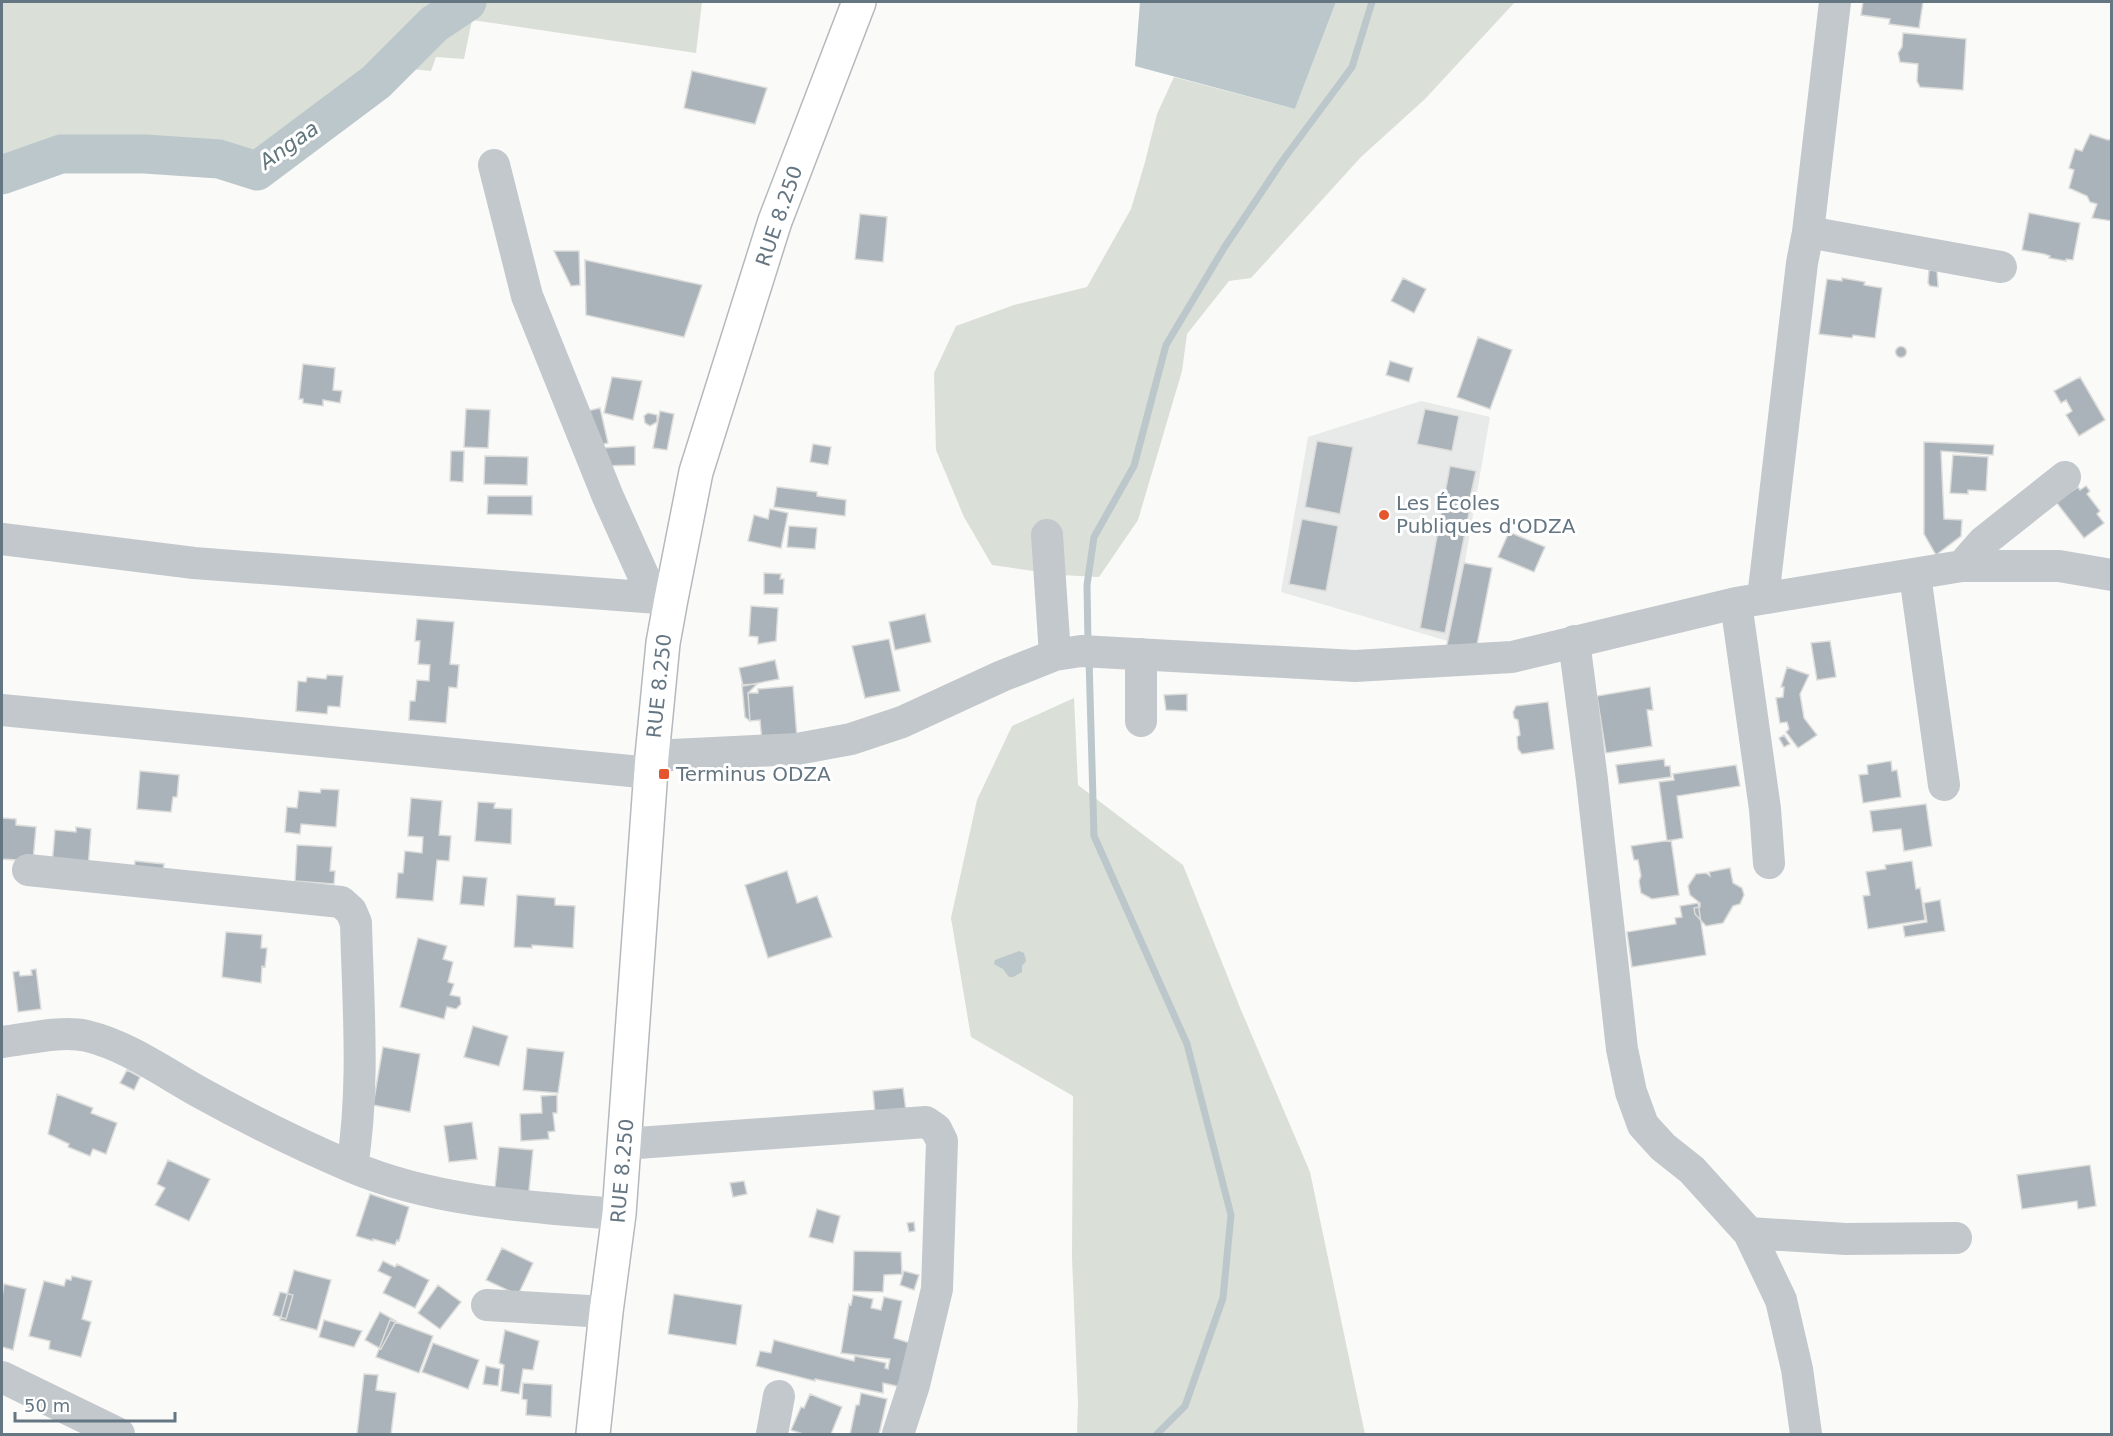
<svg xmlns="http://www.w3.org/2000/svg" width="2113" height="1436" font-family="'DejaVu Sans',sans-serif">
  <rect width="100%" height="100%" fill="#fafaf8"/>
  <path fill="#e8e9e9" d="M 1421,401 L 1490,417 L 1451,642 L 1281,592 L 1308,437 Z"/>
  <path fill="#dadfd7" d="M 2,2 L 702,2 L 696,53 L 472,20 L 464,59 L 436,57 L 431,71 L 400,68 L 376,82 L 257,171 L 219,159 L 145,154 L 61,154 L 2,175 Z
    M 1336,2 L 1515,2 L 1425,99 L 1361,157 L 1251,278 L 1229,281 L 1187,334 L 1182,371 L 1138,520 L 1099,577 L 1061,575 L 992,565 L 964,517 L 936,450 L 934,373 L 956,326 L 1014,305 L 1087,287 L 1131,209 L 1145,162 L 1157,114 L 1174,77 L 1295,109 Z
    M 1074,698 L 1078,785 L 1183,865 L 1241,1010 L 1310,1172 L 1365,1434 L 1077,1434 L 1078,1402 L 1072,1257 L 1073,1096 L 971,1037 L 951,918 L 977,800 L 1012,726 Z"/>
  <path fill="#bbc7cb" d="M 1140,2 L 1336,2 L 1295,109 L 1135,66 Z
    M 1019,951 L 1024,953 L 1026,961 L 1022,966 L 1022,972 L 1013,977 L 1009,977 L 1003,969 L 994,964 L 995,960 Z"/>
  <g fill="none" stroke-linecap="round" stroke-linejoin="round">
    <path stroke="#bbc7cb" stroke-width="7" d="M 1088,644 L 1087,585 L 1094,537 L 1134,466 L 1166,345 L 1224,248 L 1283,160 L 1352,67 L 1372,2
      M 1089,658 L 1094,836 L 1187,1044 L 1231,1215 L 1223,1298 L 1185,1406 L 1157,1434"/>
    <path stroke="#bbc7cb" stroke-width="39" d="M 2,175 L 61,154 L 145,154 L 219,159 L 257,171 L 376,82 L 434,24 L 467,2"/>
  </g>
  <path fill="#aab3b9" stroke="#dcdcda" stroke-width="1.5" d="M 1863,2 L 1923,2 L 1919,28 L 1889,24 L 1890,19 L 1861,15 Z
    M 1903,33 L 1966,39 L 1963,90 L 1920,87 L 1917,81 L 1918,64 L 1900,62 L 1898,53 L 1902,47 Z
    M 692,71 L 767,88 L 755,124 L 684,108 Z
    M 2090,134 L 2108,140 L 2112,139 L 2112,221 L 2092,218 L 2097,204 L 2090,202 L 2087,196 L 2069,188 L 2074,170 L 2069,168 L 2075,149 L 2082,151 Z
    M 2029,213 L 2080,223 L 2073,260 L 2066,259 L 2066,261 L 2049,258 L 2050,256 L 2044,254 L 2022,250 Z
    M 860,214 L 887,217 L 883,262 L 855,259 Z
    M 554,251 L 579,251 L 580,285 L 571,286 Z
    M 585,260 L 702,285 L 684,337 L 586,315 Z
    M 1929,270 L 1937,271 L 1938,287 L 1930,286 L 1928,283 Z
    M 1403,278 L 1426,289 L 1414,313 L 1391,301 Z
    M 1842,278 L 1865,282 L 1864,285 L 1882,288 L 1875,338 L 1853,335 L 1852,338 L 1819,334 L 1827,279 L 1842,281 Z
    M 1478,337 L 1512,350 L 1490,409 L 1457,397 Z
    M1895.5 352a5.5 5.5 0 1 1 11 0a5.5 5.5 0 1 1-11 0Z
    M 1390,361 L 1413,368 L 1409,382 L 1386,375 Z
    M 303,364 L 335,368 L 333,390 L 342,391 L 340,403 L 323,400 L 323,406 L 303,403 L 303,399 L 299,399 Z
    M 612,377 L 642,381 L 633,420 L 604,413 Z
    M 2080,377 L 2105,420 L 2079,436 L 2066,415 L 2072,411 L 2066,400 L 2061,403 L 2054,391 Z
    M 600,408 L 608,443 L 584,449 L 575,414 Z
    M 466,409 L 490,410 L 488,448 L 464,447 Z
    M 1425,409 L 1459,416 L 1452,451 L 1417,444 Z
    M 660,411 L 674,414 L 667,450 L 653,448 Z
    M 648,413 L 657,415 L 657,422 L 650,426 L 645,423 L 644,416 Z
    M 1317,441 L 1353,447 L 1340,514 L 1305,507 Z
    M 1924,442 L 1994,445 L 1993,455 L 1941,451 L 1944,519 L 1962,520 L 1961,536 L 1936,555 L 1924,534 Z
    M 813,444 L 831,447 L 828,465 L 810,462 Z
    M 635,446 L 635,465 L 603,466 L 602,448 Z
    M 451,451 L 464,451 L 463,482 L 450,481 Z
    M 1953,455 L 1988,457 L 1986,491 L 1968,490 L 1968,494 L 1950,493 Z
    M 485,456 L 528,457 L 527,485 L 484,484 Z
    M 1450,466 L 1476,471 L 1469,503 L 1471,503 L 1445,633 L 1420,628 Z
    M 2086,486 L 2090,491 L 2087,494 L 2100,511 L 2097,514 L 2104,523 L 2084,538 L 2056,502 L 2078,487 L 2080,490 Z
    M 777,487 L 817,492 L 817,496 L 846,500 L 845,516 L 774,507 Z
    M 488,496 L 532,496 L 532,515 L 487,514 Z
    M 770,509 L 788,513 L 781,548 L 748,541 L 754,515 L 768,519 Z
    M 1302,519 L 1338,526 L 1326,591 L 1289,584 Z
    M 789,526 L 817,528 L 815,549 L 787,547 Z
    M 1509,532 L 1545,547 L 1534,572 L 1498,557 Z
    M 1464,563 L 1492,568 L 1476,650 L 1445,654 Z
    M 764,573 L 781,574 L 780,579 L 784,579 L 783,594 L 764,594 Z
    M 751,606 L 778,608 L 776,641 L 758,644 L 758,637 L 749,636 Z
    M 925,614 L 931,642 L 895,650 L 889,622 Z
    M 417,619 L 454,622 L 450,664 L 459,665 L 457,688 L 449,687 L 446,723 L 409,720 L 410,701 L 415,701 L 417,680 L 429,681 L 430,665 L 418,664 L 420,641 L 415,641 Z
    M 889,639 L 900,691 L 865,698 L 852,646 Z
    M 1830,641 L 1836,677 L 1817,680 L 1811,643 Z
    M 775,660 L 779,679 L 743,686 L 739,668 Z
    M 1787,667 L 1809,675 L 1800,694 L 1804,718 L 1817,735 L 1798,748 L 1786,732 L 1789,729 L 1787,722 L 1780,723 L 1776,698 L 1783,697 L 1784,687 L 1781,687 Z
    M 327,675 L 343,676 L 340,707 L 328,706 L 327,714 L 296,711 L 298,681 L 306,682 L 307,677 L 326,679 Z
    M 757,684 L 748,693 L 750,721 L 745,717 L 742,685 Z
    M 793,686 L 797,738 L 762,741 L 760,720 L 750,721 L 748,693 L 758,693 L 758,689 Z
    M 1650,687 L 1653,710 L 1647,710 L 1652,746 L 1606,753 L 1597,696 Z
    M 1187,694 L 1187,711 L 1166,710 L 1164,695 Z
    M 1548,702 L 1554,749 L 1522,754 L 1518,749 L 1517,737 L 1520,735 L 1518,720 L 1514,718 L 1513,712 L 1516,706 Z
    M 1784,735 L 1790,744 L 1784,747 L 1779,738 Z
    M 1664,759 L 1665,766 L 1670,766 L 1671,777 L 1619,784 L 1616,765 Z
    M 1891,761 L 1892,771 L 1897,770 L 1901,797 L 1863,803 L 1859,775 L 1868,774 L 1867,765 Z
    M 1736,765 L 1740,786 L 1677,796 L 1683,838 L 1667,841 L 1659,782 L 1674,780 L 1673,774 Z
    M 140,771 L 179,775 L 177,797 L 173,797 L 171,812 L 137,809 Z
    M 321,789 L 339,790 L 336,827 L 301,824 L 300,834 L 285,832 L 287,807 L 297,808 L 299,791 L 320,793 Z
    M 411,798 L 442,801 L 439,835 L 451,836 L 449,861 L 437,860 L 433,901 L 396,898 L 398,873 L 403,873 L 405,851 L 422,853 L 423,837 L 408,836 Z
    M 478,802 L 495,803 L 494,808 L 512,809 L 511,844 L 475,841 Z
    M 1926,804 L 1932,846 L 1904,851 L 1901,829 L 1873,832 L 1870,811 Z
    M 2,818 L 16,819 L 16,825 L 36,827 L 33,861 L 2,859 Z
    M 76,827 L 91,829 L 88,869 L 52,865 L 55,830 L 76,832 Z
    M 1671,840 L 1679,895 L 1652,899 L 1641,893 L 1639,881 L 1641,876 L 1638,860 L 1634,860 L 1631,846 Z
    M 297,845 L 332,847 L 330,871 L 335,871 L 334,884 L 295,881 Z
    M 135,861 L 164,864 L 162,879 L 134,877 Z
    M 1912,861 L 1916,889 L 1920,888 L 1925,920 L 1868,929 L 1863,896 L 1870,895 L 1866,872 L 1886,869 L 1885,865 Z
    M 1730,868 L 1733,883 L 1742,888 L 1744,895 L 1740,904 L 1733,906 L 1723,923 L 1706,926 L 1695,914 L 1694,908 L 1700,907 L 1700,903 L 1690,895 L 1688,886 L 1696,874 L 1706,873 L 1710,876 L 1709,872 Z
    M 787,871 L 797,903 L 817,896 L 832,937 L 768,958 L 745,885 Z
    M 463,876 L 487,878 L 484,906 L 460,904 Z
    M 517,895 L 555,898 L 555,905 L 575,906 L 573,948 L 532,945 L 532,948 L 514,947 Z
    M 1940,900 L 1945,931 L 1905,937 L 1903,926 L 1927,922 L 1924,903 Z
    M 1698,903 L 1706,955 L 1632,967 L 1627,932 L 1676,924 L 1675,918 L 1682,917 L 1680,906 Z
    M 226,932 L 262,935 L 261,948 L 267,948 L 265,967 L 262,966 L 261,983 L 222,977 Z
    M 418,938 L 447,946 L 443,959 L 453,962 L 448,982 L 454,984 L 450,995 L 460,997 L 461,1004 L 456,1009 L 447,1007 L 444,1019 L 400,1007 Z
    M 36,969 L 41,1009 L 18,1012 L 13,972 L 19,971 L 20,976 L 32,975 L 31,970 Z
    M 473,1026 L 508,1036 L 499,1066 L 464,1057 Z
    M 383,1047 L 420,1054 L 410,1112 L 373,1105 Z
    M 527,1048 L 564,1052 L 558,1093 L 523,1090 Z
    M 127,1070 L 140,1077 L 134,1090 L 120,1083 Z
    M 903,1088 L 906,1111 L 875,1113 L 873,1091 Z
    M 57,1094 L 93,1108 L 91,1113 L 117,1123 L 106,1154 L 93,1149 L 90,1156 L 68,1147 L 69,1144 L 48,1134 Z
    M 557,1095 L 557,1113 L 553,1113 L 555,1131 L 548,1132 L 549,1139 L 521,1141 L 520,1114 L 542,1113 L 541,1096 Z
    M 472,1122 L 477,1159 L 449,1162 L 444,1126 Z
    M 499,1147 L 533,1150 L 528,1200 L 494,1197 Z
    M 168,1160 L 210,1179 L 189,1221 L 155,1205 L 165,1188 L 157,1184 Z
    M 2090,1165 L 2096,1206 L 2078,1209 L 2077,1201 L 2022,1209 L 2017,1175 Z
    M 744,1181 L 747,1194 L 733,1197 L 730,1183 Z
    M 370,1194 L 409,1207 L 399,1241 L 397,1240 L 395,1245 L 373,1239 L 373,1241 L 356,1236 Z
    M 817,1209 L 840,1216 L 833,1243 L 809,1237 Z
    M 914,1222 L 915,1231 L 909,1232 L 907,1223 Z
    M 502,1248 L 533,1263 L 518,1295 L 486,1280 Z
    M 854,1251 L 901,1252 L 902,1274 L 884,1275 L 883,1292 L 853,1291 Z
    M 383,1261 L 395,1267 L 397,1264 L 429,1280 L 415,1308 L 383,1293 L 391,1277 L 378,1271 Z
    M 294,1270 L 331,1280 L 317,1330 L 280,1320 Z
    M 904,1271 L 919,1275 L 914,1290 L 900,1285 Z
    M 72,1276 L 92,1281 L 82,1319 L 91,1322 L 81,1357 L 49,1349 L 50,1341 L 29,1336 L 44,1281 L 64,1286 L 66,1279 L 71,1280 Z
    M 4,1284 L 26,1289 L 13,1350 L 2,1347 L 2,1298 Z
    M 438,1285 L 461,1302 L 440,1329 L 418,1313 Z
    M 280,1292 L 293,1295 L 286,1319 L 273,1315 Z
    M 674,1294 L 742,1305 L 736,1345 L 668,1334 Z
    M 853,1295 L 873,1299 L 871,1308 L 881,1310 L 884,1297 L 902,1301 L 894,1338 L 913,1344 L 901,1387 L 883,1383 L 883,1393 L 815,1379 L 815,1381 L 756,1366 L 760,1351 L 771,1353 L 774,1340 L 854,1361 L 855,1356 L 886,1363 L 885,1368 L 888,1369 L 890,1359 L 841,1353 L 849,1304 L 851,1305 Z
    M 380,1312 L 396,1321 L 381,1349 L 365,1340 Z
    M 324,1320 L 362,1331 L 354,1347 L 319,1337 Z
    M 390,1320 L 433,1336 L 419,1373 L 376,1357 Z
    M 505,1330 L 539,1341 L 533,1370 L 523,1369 L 519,1394 L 501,1391 L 504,1365 L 499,1363 Z
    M 433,1343 L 479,1360 L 468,1389 L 422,1372 Z
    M 486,1366 L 500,1369 L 498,1386 L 483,1384 Z
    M 364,1374 L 378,1375 L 376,1390 L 396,1393 L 391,1434 L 357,1434 Z
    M 523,1383 L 552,1385 L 551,1417 L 526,1415 L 527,1400 L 522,1399 Z
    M 861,1393 L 887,1399 L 879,1434 L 850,1434 L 856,1405 L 859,1405 Z
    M 810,1394 L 842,1407 L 831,1434 L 803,1434 L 791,1430 L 801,1407 L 804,1408 Z"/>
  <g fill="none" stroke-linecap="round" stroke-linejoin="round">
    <defs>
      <path id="highway" d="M 593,1434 L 606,1312 L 619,1214 L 652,756 L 663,643 L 671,599 L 696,472 L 775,221 L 859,2"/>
    </defs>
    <use href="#highway" stroke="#b4b9bd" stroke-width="36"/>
    <path stroke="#c3c8cc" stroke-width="32" d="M 494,165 L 527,296 L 608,497 L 653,597
      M 1808,232 L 2001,267
      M 1047,535 L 1055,655
      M 2,539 L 194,563 L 671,599
      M 1962,566 L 1983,542 L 2065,477
      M 1915,575 L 1944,785
      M 1763,598 L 1802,263 L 1808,232 L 1835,2
      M 1736,603 L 1765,809 L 1769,863
      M 1574,641 L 1592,780 L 1622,1049 L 1631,1092 L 1643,1125 L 1663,1147 L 1692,1170 L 1749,1233 L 1781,1300 L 1797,1369 L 1806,1434
      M 1141,654 L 1141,721
      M 2,710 L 651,773
      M 652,756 L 797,749 L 851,739 L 902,722 L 1002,676 L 1055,655 L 1081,651 L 1355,666 L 1512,657 L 1736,603 L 1962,566 L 2059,566 L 2112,575
      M 28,870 L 341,902 L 351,911 L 356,923 C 358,1004 365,1087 352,1167
      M 2,1042 C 28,1039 61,1030 87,1036 C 128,1046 165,1073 201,1093 C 250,1120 300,1145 352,1167 C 435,1202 530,1207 619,1214
      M 624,1144 L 926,1122 L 936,1129 L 942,1141 L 937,1289 L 914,1385 L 898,1434
      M 1749,1233 L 1846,1239 L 1956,1238
      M 487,1305 L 606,1312
      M 2,1377 L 119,1434
      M 772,1434 L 779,1396"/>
    <use href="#highway" stroke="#fff" stroke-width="33"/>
  </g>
  <g fill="#e4572e" stroke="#fff" stroke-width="2">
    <circle cx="1384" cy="515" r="6"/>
    <rect x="658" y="768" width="12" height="12" rx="3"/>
  </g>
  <g text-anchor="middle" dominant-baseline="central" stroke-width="6" stroke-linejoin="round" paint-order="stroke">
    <g font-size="20" fill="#657683" stroke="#fff">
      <text transform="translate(779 216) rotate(-71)">RUE 8.250</text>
      <text transform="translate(659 686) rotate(-84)">RUE 8.250</text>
      <text transform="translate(622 1171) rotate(-85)">RUE 8.250</text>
    </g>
    <g font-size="20" fill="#657683" stroke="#fff" text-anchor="start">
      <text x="1396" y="503">Les Écoles<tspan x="1396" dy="23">Publiques d'ODZA</tspan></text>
      <text x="676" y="774">Terminus ODZA</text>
    </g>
    <g font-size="21" font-style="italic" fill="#60757c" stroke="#fff">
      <text transform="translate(289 145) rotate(-35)">Angaa</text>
    </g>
  </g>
  <rect width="2113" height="1436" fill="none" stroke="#657683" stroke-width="6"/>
  <path d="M15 1412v9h160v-9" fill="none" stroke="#657683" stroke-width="3"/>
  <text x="24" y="1412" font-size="18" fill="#657683" stroke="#ffffff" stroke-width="4.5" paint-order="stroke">50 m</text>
</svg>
